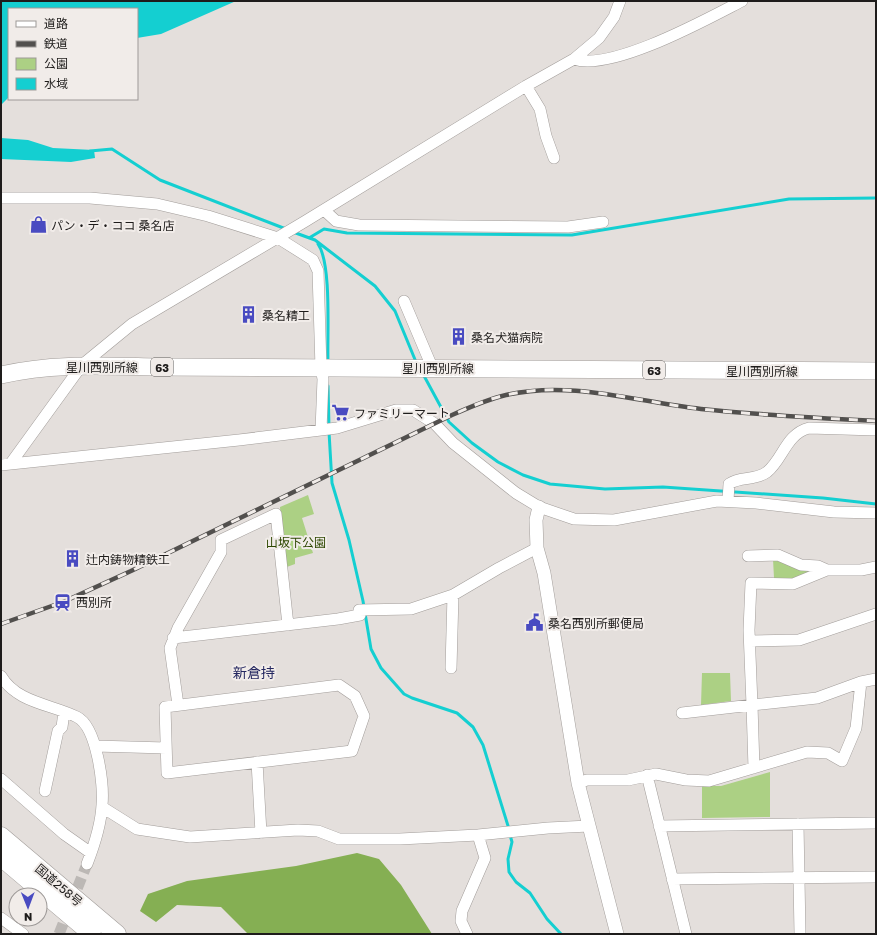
<svg xmlns="http://www.w3.org/2000/svg" width="877" height="935" font-family="'Golos Text','Noto Sans JP',sans-serif">
  <rect width="100%" height="100%" fill="#e4dfdc"/>
  <path fill="#acd084" d="M 308,495 L 314,514 L 302,518 L 313,553 L 295,558 L 295,564 L 284,568 L 280,507 Z
    M 773,559 L 814,570 L 793,579 L 774,578 Z
    M 702,673 L 730,673 L 731,701 L 701,705 Z
    M 770,772 L 770,817 L 702,818 L 702,786 L 721,786 Z"/>
  <path fill="#85af53" d="M 357,853 L 379,859 L 401,885 L 432,934 L 248,934 L 221,907 L 177,905 L 156,922 L 140,911 L 148,894 L 187,881 L 296,866 Z"/>
  <path fill="#14cfd1" d="M 1,1 L 236,1 L 161,34 L 137,38 L 137,9 L 9,9 L 9,97 L 1,105 Z
    M 1,138 L 28,140 L 53,148 L 94,150 L 95,158 L 71,162 L 1,159 Z"/>
  <g fill="none" stroke-linecap="round" stroke-linejoin="round">
    <path stroke="#14cfd1" stroke-width="3" d="M 90,151 L 112,149 L 160,180 L 286,229
      M 293,232 L 315,240 L 375,286 L 395,311 L 416,362
      M 309,238 L 324,229 L 347,233 L 572,235 L 789,199 L 876,198
      M 318,244 C 332,264 327,336 328,363
      M 423,374 L 449,422 L 472,443 L 498,462 L 523,475 L 550,484 L 605,489 L 663,487 L 823,498 L 876,504
      M 328,386 L 329,427
      M 329,432 L 332,483 L 349,540 L 363,601 L 371,649 L 381,668 L 404,694 L 412,698 L 457,713 L 473,727 L 483,745 L 509,829
      M 510,835 L 512,842 L 508,859 L 509,872 L 516,882 L 530,893 L 547,919 L 561,934"/>
    <path stroke="#bcb8b5" stroke-width="11" stroke-dasharray="11 5.5" stroke-linecap="butt" d="M 59,934 L 87,864"/>
    <defs>
      <path id="minor" d="M 574,59 C 611,72 707,19 742,1
        M 526,86 L 540,109 L 546,136 L 554,158
        M 1,198 L 90,198 L 157,204 L 208,216 L 278,238 L 313,260 L 318,271 L 321,368 L 323,379 L 321,430
        M 324,210 L 336,221 L 359,225 L 568,227 L 603,222
        M 404,301 L 432,367
        M 11,463 L 82,365 L 132,324 L 304,222 L 526,86 L 574,59 L 599,38 L 614,17 L 620,1
        M 1,465 L 239,440 L 337,428 L 396,410 L 413,410 L 435,424 L 453,443 L 516,493 L 539,507 L 574,519 L 614,520 L 717,501 L 756,503 L 834,512 L 876,513
        M 728,501 L 729,484 C 740,476 755,481 767,472 C 783,459 786,434 809,428 L 876,430
        M 748,556 L 778,555 L 801,565 L 818,566 L 827,570
        M 359,610 L 411,609 L 453,595 L 499,568 L 537,548
        M 173,638 L 338,619 L 360,615
        M 750,641 L 799,640 L 876,614
        M 451,668 L 453,595
        M 1,676 C 17,703 51,704 77,717 C 97,727 104,785 102,805 C 101,824 94,846 87,864
        M 339,685 L 355,696 L 364,716 L 352,751 L 167,773 L 165,707 Z
        M 178,705 L 170,648 L 178,628 L 221,552 L 221,540 L 276,514 L 288,625
        M 682,713 L 752,705 L 749,630 L 751,583 L 793,584 L 827,570 L 861,570 L 876,567
        M 95,746 L 166,748
        M 257,762 L 261,833
        M 754,768 L 752,705 L 817,698 L 861,682 L 876,679
        M 647,775 L 686,934
        M 1,779 L 64,834 L 91,853
        M 578,783 L 587,780 L 628,780 L 656,774 L 686,780 L 709,781 L 807,752 L 828,753 L 842,761 L 856,728 L 861,682
        M 45,791 L 58,731 L 62,727 L 64,712
        M 102,807 L 137,829 L 190,837 L 298,830 L 318,831 L 339,839 L 400,839 L 478,835 L 548,828 L 589,826
        M 798,824 L 800,934
        M 659,826 L 876,823
        M 672,879 L 876,877
        M 1,918 L 23,934
        M 467,934 L 461,921 L 462,911 L 485,858 L 478,835"/>
      <path id="tertiary" d="M 539,507 L 536,520 L 537,548 L 544,573 L 578,783 L 617,934"/>
      <path id="primary" d="M 1,375 C 52,363 104,366 156,367 L 876,371"/>
      <path id="trunk" d="M 1,836 L 117,934
        M 1,857 L 92,934"/>
    </defs>
    <use href="#minor" stroke="#a29d9a" stroke-width="12"/>
    <use href="#tertiary" stroke="#a29d9a" stroke-width="14"/>
    <use href="#primary" stroke="#a29d9a" stroke-width="18"/>
    <use href="#trunk" stroke="#a29d9a" stroke-width="19"/>
    <use href="#minor" stroke="#fff" stroke-width="11"/>
    <use href="#tertiary" stroke="#fff" stroke-width="13"/>
    <use href="#primary" stroke="#fff" stroke-width="17"/>
    <use href="#trunk" stroke="#fff" stroke-width="18"/>
    <defs>
      <path id="rail" d="M 1,624 L 63,602 L 131,571 L 452,415 C 470,407 488,399 506,395 C 571,380 637,402 701,409 C 759,415 818,418 876,421"/>
    </defs>
    <use href="#rail" stroke="#52504e" stroke-width="4.5"/>
    <use href="#rail" stroke="#f1ece9" stroke-width="3" stroke-dasharray="9" stroke-linecap="butt"/>
  </g>
  <defs>
    <symbol id="shop-bare" viewBox="-9 -9 18 18"><path d="M-5-2.5h2.3a2.7 3.5 0 0 1 5.4 0H5L5.5 6h-11ZM-1.5-2.5h3a1.5 2.3 0 0 0-3 0Z" fill="#494bc1" stroke="#f1ece9" stroke-width="2.5" paint-order="stroke"/></symbol>
    <symbol id="building-bare" viewBox="-9 -9 18 18"><path d="M-4-6H4V6H1V3H-1V6H-4ZM-2.5-4.3h1.7v1.8h-1.7ZM.8-4.3h1.7v1.8H.8ZM-2.5-1h1.7V.8h-1.7ZM.8-1h1.7V.8H.8Z" fill="#494bc1" stroke="#f1ece9" stroke-width="2.5" paint-order="stroke"/></symbol>
    <symbol id="supermarket-bare" viewBox="-9 -9 18 18"><path d="M-6-5.5h2.5l.6 2H6L4.5 2H-2.5L-4.4-4H-6ZM-1.5 3.2a1.3 1.3 0 1 0 .1 0ZM3 3.2a1.3 1.3 0 1 0 .1 0Z" fill="#494bc1" stroke="#f1ece9" stroke-width="2.5" paint-order="stroke"/></symbol>
    <symbol id="station-bare" viewBox="-9 -9 18 18"><path d="M-3-6H3Q5-6 5-4V2Q5 4 3 4L4.5 6H3L1.5 4h-3L-3 6H-4.5L-3 4Q-5 4-5 2V-4Q-5-6-3-6ZM-3.5-4v3h7v-3ZM-3.5 1v1.5H-2V1ZM2 1v1.5H3.5V1Z" fill="#494bc1" stroke="#f1ece9" stroke-width="2.5" paint-order="stroke"/></symbol>
    <symbol id="civic-bare" viewBox="-9 -9 18 18"><path d="M-.6-6.5H3V-4.5H.6V-3L4-1V1h2V6H-6V1h2V-1L-.6-3ZM-1.2 2.5V6h2.4V2.5Z" fill="#494bc1" stroke="#f1ece9" stroke-width="2.5" paint-order="stroke"/></symbol>
  </defs>
  <g fill-rule="evenodd">
    <use href="#shop-bare" x="26" y="212" width="25" height="25"/>
    <use href="#building-bare" x="236" y="302" width="25" height="25"/>
    <use href="#building-bare" x="446" y="324" width="25" height="25"/>
    <use href="#supermarket-bare" x="328" y="400" width="25" height="25"/>
    <use href="#building-bare" x="60" y="546" width="25" height="25"/>
    <use href="#station-bare" x="50" y="590" width="25" height="25"/>
    <use href="#civic-bare" x="522" y="610" width="25" height="25"/>
  </g>
  <g text-anchor="middle" dominant-baseline="central" stroke-width="4" stroke-linejoin="round" paint-order="stroke">
    <g fill="#f1ece9" stroke="#5d5a59" stroke-width="1">
      <rect x="151" y="358" width="22" height="18" rx="3"/>
      <rect x="643" y="361" width="22" height="18" rx="3"/>
    </g>
    <g font-size="11" font-weight="bold" fill="#1e1c1b">
      <text x="162" y="367">63</text>
      <text x="654" y="370">63</text>
    </g>
    <g font-size="12" fill="#1e1c1b" stroke="#f1ece9" text-anchor="start">
      <text x="51" y="225">パン・デ・ココ 桑名店</text>
      <text x="262" y="315">桑名精工</text>
      <text x="471" y="337">桑名犬猫病院</text>
      <text x="354" y="413">ファミリーマート</text>
      <text x="86" y="559">辻内鋳物精鉄工</text>
      <text x="76" y="602">西別所</text>
      <text x="548" y="623">桑名西別所郵便局</text>
    </g>
    <g font-size="12" fill="#1e1c1b" stroke="#f1ece9">
      <text x="102" y="367">星川西別所線</text>
      <text x="438" y="368">星川西別所線</text>
      <text x="762" y="371">星川西別所線</text>
      <text transform="translate(59 885) rotate(40)">国道258号</text>
    </g>
    <g font-size="12" fill="#2d4701" stroke="#f1ece9">
      <text x="296" y="542">山坂下公園</text>
    </g>
    <g font-size="14" fill="#242760" stroke="#f1ece9">
      <text x="254" y="672">新倉持</text>
    </g>
  </g>
  <rect width="877" height="935" fill="none" stroke="#1e1c1b" stroke-width="4"/>
  <rect x="8" y="8" width="130" height="92" fill="#f1ece9" stroke="#9d9997"/>
  <rect x="16" y="21" width="20" height="6" fill="#ffffff" stroke="#9d9997"/>
  <text x="44" y="28" font-size="12" fill="#1e1c1b">道路</text>
  <rect x="16" y="41" width="20" height="6" fill="#52504e" stroke="#9d9997"/>
  <text x="44" y="48" font-size="12" fill="#1e1c1b">鉄道</text>
  <rect x="16" y="58" width="20" height="12" fill="#acd084" stroke="#9d9997"/>
  <text x="44" y="68" font-size="12" fill="#1e1c1b">公園</text>
  <rect x="16" y="78" width="20" height="12" fill="#14cfd1" stroke="#9d9997"/>
  <text x="44" y="88" font-size="12" fill="#1e1c1b">水域</text>
  <g transform="translate(28 907) rotate(179)"><circle r="19" fill="#f1ece9" stroke="#9d9997"/>
  <path d="M0-3L7 15L0 10L-7 15Z" fill="#494bc1"/>
  <text y="-6" font-size="11" font-weight="bold" text-anchor="middle" fill="#1e1c1b">N</text>
  </g>
</svg>
